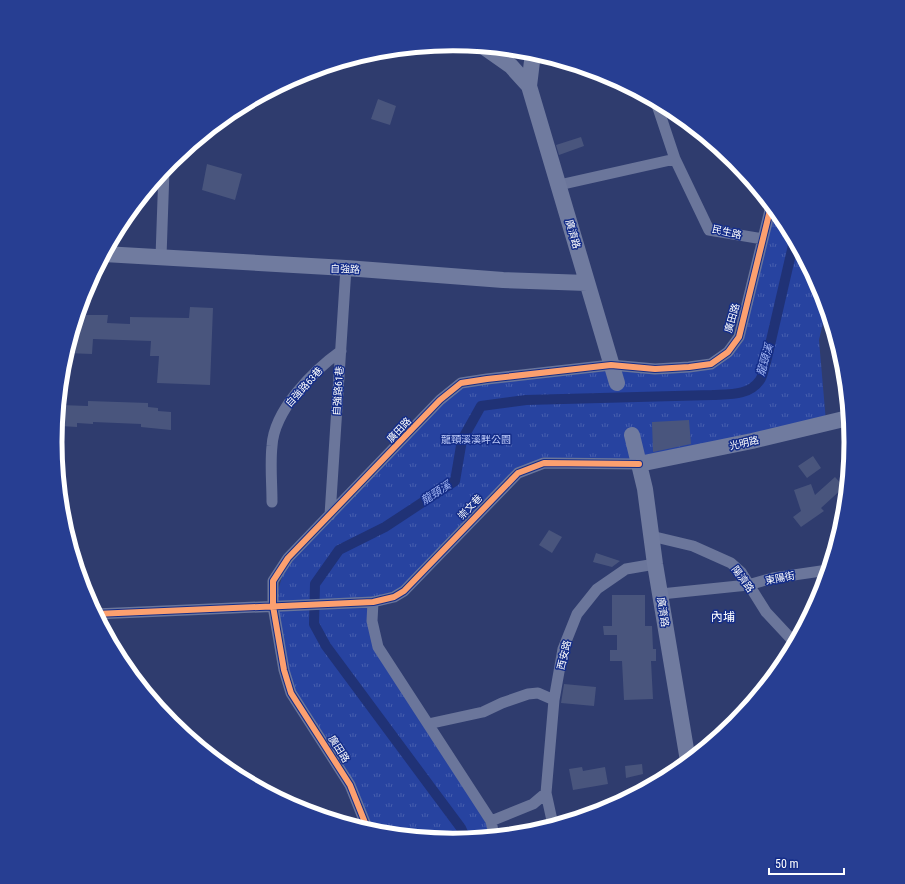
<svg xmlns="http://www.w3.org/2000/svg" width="905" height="884" font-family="'Roboto Condensed','Noto Sans TC',sans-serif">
  <defs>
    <pattern id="park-tufts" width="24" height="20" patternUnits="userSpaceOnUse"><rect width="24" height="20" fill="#2743a0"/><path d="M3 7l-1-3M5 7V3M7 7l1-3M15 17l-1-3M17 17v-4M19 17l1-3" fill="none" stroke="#475fae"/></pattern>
  </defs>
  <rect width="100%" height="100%" fill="#2f3c6e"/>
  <path fill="url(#park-tufts)" d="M 771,206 L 784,221 L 820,290 L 826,310 L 819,340 L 826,422 L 641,467 L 544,463 L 518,473 L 404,591 L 373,602 L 378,647 L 494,836 L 452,840 L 368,830 L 366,823 L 291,693 L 273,606 L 288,558 L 461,383 L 487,379 L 711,364 L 739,337 Z"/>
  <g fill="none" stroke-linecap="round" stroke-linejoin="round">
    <path stroke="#203276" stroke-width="10" d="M 466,839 L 461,828 L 429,785 L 326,646 L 314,624 L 315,584 L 339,550 L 385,527 L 455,481 L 462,440 L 481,406 L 526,400 L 712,395 C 729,394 749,396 760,380 C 763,376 764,367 766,362 L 794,241"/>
  </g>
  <path fill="#49557d" d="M 378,99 L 396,106 L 390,125 L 371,119 Z
    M 581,137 L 584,146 L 559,155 L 556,145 Z
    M 207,164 L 242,174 L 235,200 L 202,190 Z
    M 190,307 L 213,308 L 210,385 L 157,383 L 159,356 L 150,356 L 151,341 L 93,339 L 92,354 L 66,353 L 77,315 L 108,315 L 107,323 L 130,324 L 130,317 L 189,318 Z
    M 88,401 L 148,403 L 148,407 L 158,408 L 158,411 L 171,412 L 171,430 L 141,427 L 141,424 L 93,422 L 93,424 L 77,423 L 77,427 L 60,426 L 60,405 L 88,406 Z
    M 689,420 L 691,444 L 653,452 L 652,422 Z
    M 813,456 L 821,468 L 807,478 L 798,466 Z
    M 835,477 L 844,487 L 821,508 L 824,511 L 801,527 L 793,517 L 801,511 L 794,490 L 811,484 L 815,495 Z
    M 549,530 L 562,537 L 552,553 L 539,545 Z
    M 596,553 L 620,561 L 612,567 L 593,562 Z
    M 612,595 L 645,595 L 645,626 L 652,626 L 653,649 L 656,649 L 656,661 L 651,661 L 653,699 L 624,700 L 622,661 L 610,661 L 610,650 L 617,650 L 617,635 L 604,635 L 603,626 L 612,626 Z
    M 564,684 L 596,687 L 594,706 L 561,703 Z
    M 642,764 L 643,774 L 626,778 L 625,766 Z
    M 582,767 L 583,771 L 605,767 L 608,784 L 573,790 L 569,769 Z"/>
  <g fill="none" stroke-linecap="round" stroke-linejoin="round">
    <path stroke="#6b769b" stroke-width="11" d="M 656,102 L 675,159 L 709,230 L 763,239
      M 559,185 L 675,159
      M 161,257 L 164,170
      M 272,502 C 272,483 270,464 272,446 C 274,410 313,371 341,351
      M 330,515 L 346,268
      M 651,536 L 693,546 L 731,563 L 741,572 L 766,612 L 794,642
      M 661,594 L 748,585 L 773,578 L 828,570
      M 373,602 L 372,621 L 378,647 L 491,821 L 494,836
      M 95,614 L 373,602 L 394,597 L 404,591 L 518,473 L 544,463 L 639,464
      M 428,724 L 483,712 L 502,703 L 528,694 L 538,693 L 554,700
      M 491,821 L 533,804 L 546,793
      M 553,825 L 546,793 L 554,700 L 563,649 L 577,614 L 597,589 L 626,569 L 655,564
      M 368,830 L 350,785 L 291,693 L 284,670 L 273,606 L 273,581 L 288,558 L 440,400 L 461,383 L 487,379 L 611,365 L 655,369 L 689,367 L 711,364 L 728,352 L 739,337 L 771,206"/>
    <path stroke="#707b9f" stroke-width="16" d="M 484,47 L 511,66 L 529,86
      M 533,53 L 529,86 L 617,383
      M 104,254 L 346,268 L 503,280 L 587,283
      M 632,435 L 645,489 L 655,564 L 688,761
      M 639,464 L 752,441 L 848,418"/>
    <defs>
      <path id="cycleway" d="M 95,614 L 373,602 L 394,597 L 404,591 L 518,473 L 544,463 L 639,464
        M 368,830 L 350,785 L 291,693 L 284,670 L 273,606 L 273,581 L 288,558 L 440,400 L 461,383 L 487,379 L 611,365 L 655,369 L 689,367 L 711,364 L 728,352 L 739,337 L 771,206"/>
    </defs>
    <use href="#cycleway" stroke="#142d89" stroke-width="8"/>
    <use href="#cycleway" stroke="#fca06f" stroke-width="6"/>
  </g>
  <g text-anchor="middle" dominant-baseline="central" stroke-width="3" stroke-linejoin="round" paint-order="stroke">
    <g font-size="10" fill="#fff" stroke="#142d89">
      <text transform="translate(727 232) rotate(13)">民生路</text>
      <text transform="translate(573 234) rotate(74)">廣濟路</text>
      <text transform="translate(345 269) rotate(2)">自強路</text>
      <text transform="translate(732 318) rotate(-74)">廣田路</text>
      <text transform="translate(304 387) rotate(-48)">自強路63巷</text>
      <text transform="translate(338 391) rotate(-86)">自強路61巷</text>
      <text transform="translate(399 430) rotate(-47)">廣田路</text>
      <text transform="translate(744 443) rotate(-13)">光明路</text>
      <text transform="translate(470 507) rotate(-47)">崇文巷</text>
      <text transform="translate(780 578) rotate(-11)">東陽街</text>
      <text transform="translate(743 579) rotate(54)">陽濟路</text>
      <text transform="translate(663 612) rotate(81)">廣濟路</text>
      <text transform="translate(564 655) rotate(-76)">西安路</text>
      <text transform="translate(339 749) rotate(58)">廣田路</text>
    </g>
    <g font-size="10" fill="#c1cefb" stroke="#142d89">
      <text x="476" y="439">龍頸溪溪畔公園</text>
    </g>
    <g font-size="11" font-style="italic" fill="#a6b9f7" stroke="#142d89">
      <text transform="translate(765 360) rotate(-74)">龍頸溪</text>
      <text transform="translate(436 493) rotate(-33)">龍頸溪</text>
    </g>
    <g font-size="12" fill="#fff" stroke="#142d89">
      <text x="723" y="617">內埔</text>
    </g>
  </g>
  <path d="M0 0H905V884H0ZM62 442a391 391 0 1 1 782 0a391 391 0 1 1-782 0Z" fill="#273e92" fill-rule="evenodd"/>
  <path fill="none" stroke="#fff" stroke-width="5" d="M62 442a391 391 0 1 1 782 0a391 391 0 1 1-782 0Z"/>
  <path d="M769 868v6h75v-6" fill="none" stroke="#ffffff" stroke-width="2"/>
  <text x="775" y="868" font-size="12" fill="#ffffff" stroke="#142d89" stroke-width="3" paint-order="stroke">50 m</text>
</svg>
